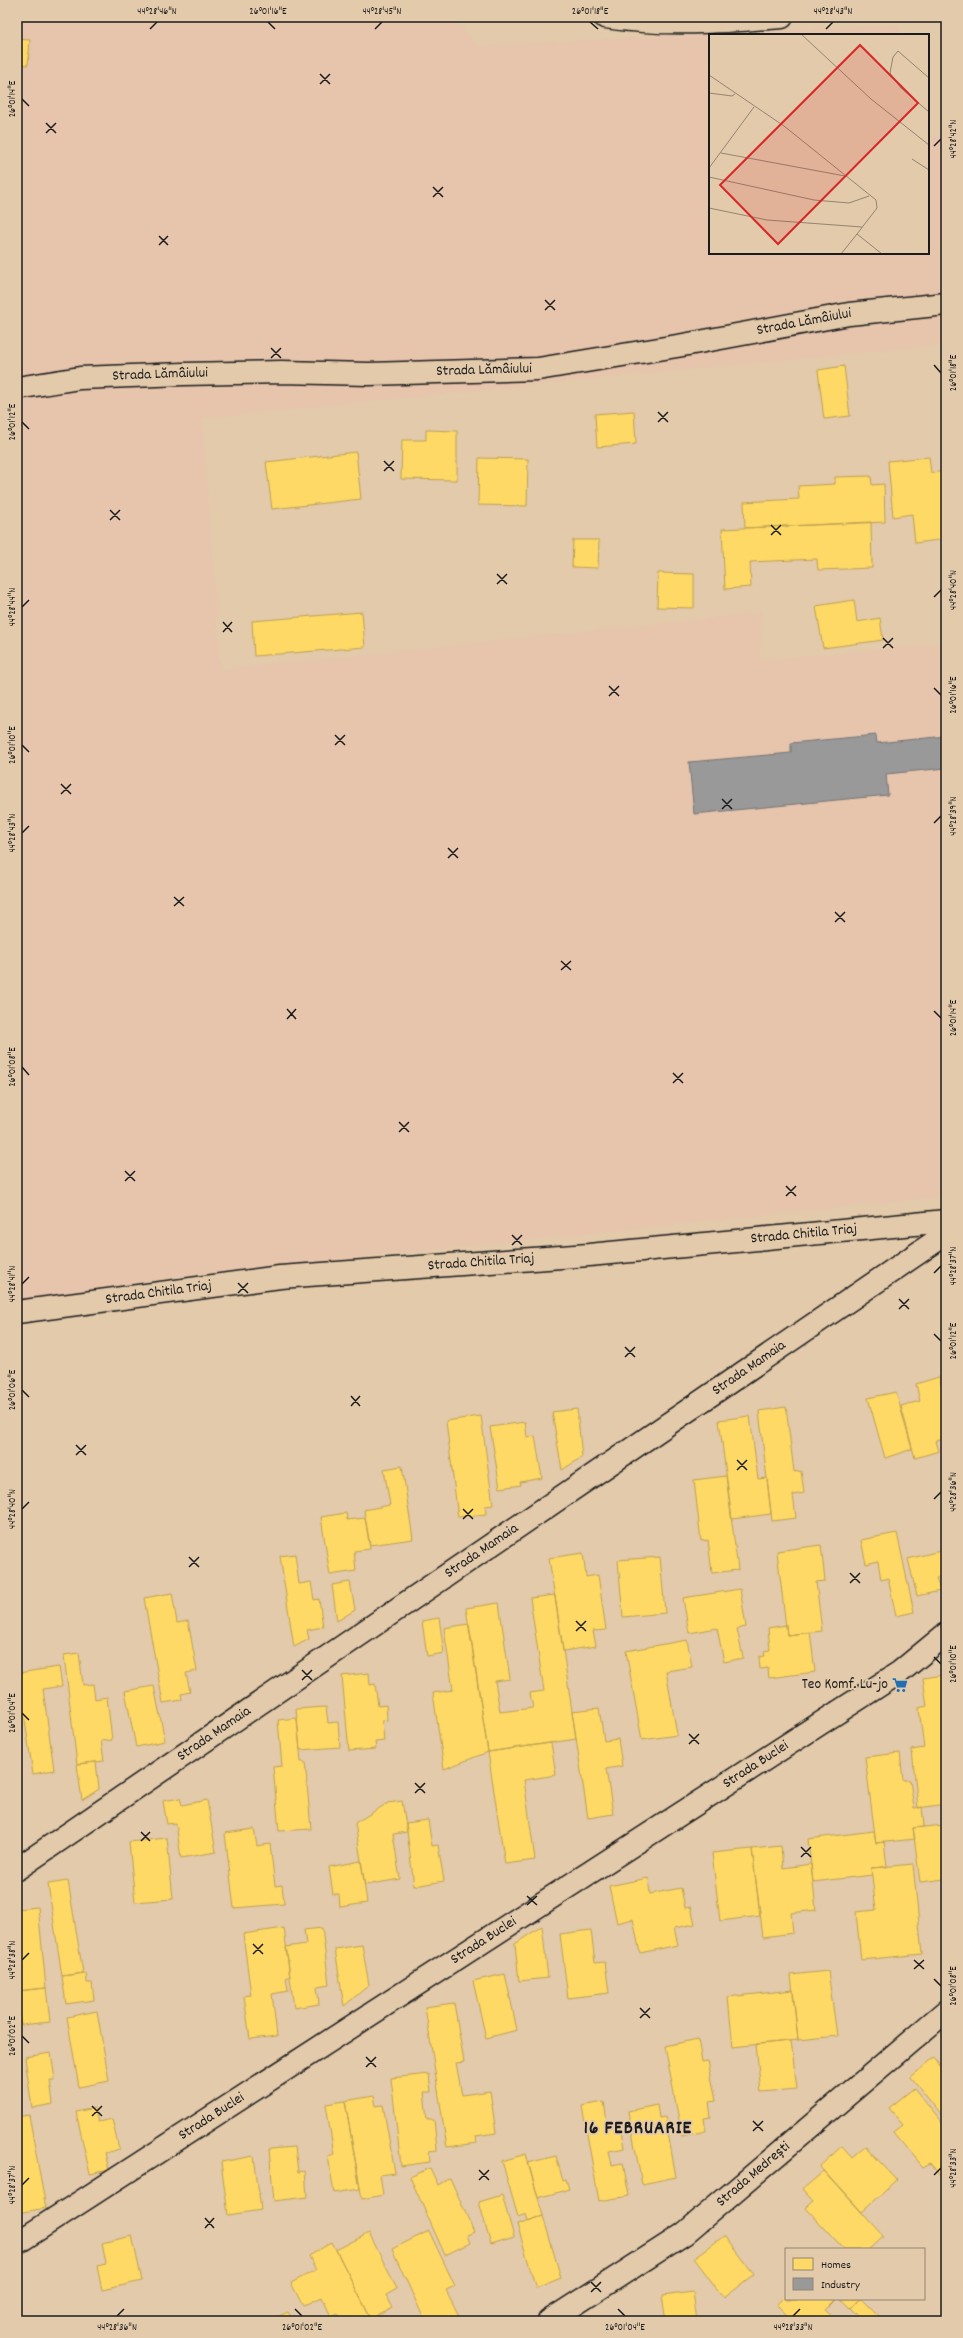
<svg xmlns="http://www.w3.org/2000/svg" width="963" height="2338" font-family="Dekko,sans-serif">
  <rect width="100%" height="100%" fill="#e3caab"/>
  <filter id="ink" filterUnits="userSpaceOnUse"><feTurbulence type="fractalNoise" baseFrequency=".025" numOctaves="2"/><feDisplacementMap in="SourceGraphic" scale="8" xChannelSelector="R" yChannelSelector="G"/><feConvolveMatrix kernelMatrix="1 2 1 2 8 2 1 2 1" color-interpolation-filters="sRGB"/></filter>
  <g filter="url(#ink)">
    <path fill="#e7c4ac" d="M 17,17 L 452,17 L 478,46 L 899,25 L 901,35 L 710,35 L 710,253 L 928,253 L 928,138 L 946,136 L 946,344 L 202,418 L 220,670 L 761,613 L 760,660 L 946,644 L 946,1196 L 172,1277 L 17,1300 Z"/>
    <path fill="#ffd966" stroke="#bba050" d="M 17,39 L 30,40 L 28,65 L 17,64 Z
      M 844,366 L 850,416 L 824,419 L 818,370 Z
      M 634,411 L 636,444 L 597,447 L 595,414 Z
      M 426,430 L 457,431 L 457,480 L 401,479 L 402,440 L 426,440 Z
      M 356,452 L 361,499 L 272,509 L 266,462 Z
      M 929,457 L 931,473 L 946,471 L 946,539 L 915,543 L 912,514 L 893,517 L 888,461 Z
      M 479,458 L 528,459 L 527,506 L 478,505 Z
      M 871,476 L 872,485 L 884,484 L 885,522 L 745,528 L 744,502 L 799,499 L 798,486 L 835,484 L 835,477 Z
      M 871,522 L 872,568 L 818,570 L 817,559 L 750,562 L 751,587 L 725,589 L 722,529 Z
      M 573,540 L 599,540 L 598,568 L 572,567 Z
      M 658,573 L 694,574 L 694,608 L 657,607 Z
      M 854,600 L 857,622 L 880,618 L 883,640 L 823,648 L 816,606 Z
      M 362,612 L 365,647 L 254,656 L 252,621 Z
      M 939,1377 L 946,1402 L 946,1433 L 942,1434 L 944,1439 L 936,1441 L 939,1451 L 915,1458 L 901,1406 L 920,1401 L 916,1384 Z
      M 896,1392 L 912,1449 L 885,1458 L 868,1398 Z
      M 786,1407 L 794,1472 L 801,1471 L 804,1493 L 793,1495 L 796,1518 L 772,1521 L 759,1411 Z
      M 577,1409 L 582,1457 L 562,1470 L 552,1412 Z
      M 481,1416 L 493,1505 L 485,1506 L 486,1514 L 458,1517 L 446,1421 Z
      M 750,1416 L 758,1479 L 767,1478 L 771,1514 L 732,1519 L 719,1420 Z
      M 525,1422 L 527,1437 L 535,1436 L 542,1478 L 520,1482 L 521,1485 L 500,1488 L 490,1427 Z
      M 402,1466 L 413,1539 L 370,1545 L 364,1510 L 390,1505 L 384,1469 Z
      M 726,1476 L 738,1570 L 712,1573 L 708,1540 L 701,1541 L 694,1480 Z
      M 346,1513 L 347,1520 L 365,1518 L 370,1549 L 354,1551 L 356,1571 L 330,1575 L 321,1517 Z
      M 897,1533 L 914,1612 L 896,1616 L 888,1578 L 881,1580 L 878,1561 L 866,1564 L 861,1540 Z
      M 821,1545 L 825,1581 L 816,1582 L 822,1631 L 787,1635 L 777,1551 Z
      M 940,1551 L 946,1576 L 936,1578 L 940,1591 L 917,1596 L 908,1559 Z
      M 583,1553 L 586,1577 L 598,1575 L 606,1630 L 593,1631 L 596,1646 L 563,1651 L 549,1558 Z
      M 295,1554 L 299,1584 L 311,1582 L 314,1600 L 319,1599 L 323,1627 L 307,1630 L 309,1639 L 294,1647 L 280,1556 Z
      M 660,1557 L 665,1613 L 623,1617 L 618,1560 Z
      M 350,1582 L 355,1610 L 337,1621 L 332,1585 Z
      M 740,1589 L 746,1627 L 737,1629 L 743,1658 L 724,1662 L 717,1628 L 689,1633 L 683,1598 Z
      M 172,1593 L 177,1623 L 188,1621 L 197,1671 L 186,1673 L 190,1692 L 181,1694 L 182,1700 L 163,1703 L 144,1598 Z
      M 555,1595 L 576,1739 L 488,1752 L 466,1608 L 499,1603 L 510,1679 L 495,1681 L 500,1712 L 533,1708 L 530,1693 L 544,1691 L 530,1598 Z
      M 439,1618 L 444,1653 L 427,1656 L 422,1621 Z
      M 469,1624 L 488,1752 L 444,1769 L 433,1693 L 453,1690 L 444,1628 Z
      M 786,1625 L 787,1635 L 810,1632 L 815,1672 L 769,1678 L 768,1668 L 760,1669 L 759,1657 L 765,1656 L 764,1651 L 770,1650 L 768,1628 Z
      M 687,1640 L 692,1667 L 666,1671 L 677,1735 L 642,1740 L 626,1651 Z
      M 79,1653 L 83,1685 L 93,1684 L 95,1699 L 107,1697 L 112,1740 L 101,1741 L 104,1761 L 77,1764 L 64,1655 Z
      M 943,1656 L 946,1656 L 946,1680 L 945,1675 Z
      M 59,1667 L 62,1686 L 43,1689 L 54,1770 L 33,1774 L 18,1673 Z
      M 369,1673 L 370,1685 L 375,1684 L 378,1706 L 386,1705 L 387,1720 L 382,1721 L 384,1741 L 375,1742 L 376,1749 L 349,1751 L 342,1676 Z
      M 945,1675 L 946,1804 L 918,1808 L 912,1750 L 924,1748 L 919,1708 L 927,1706 L 923,1678 Z
      M 154,1686 L 165,1741 L 136,1747 L 125,1691 Z
      M 326,1707 L 328,1723 L 338,1722 L 340,1747 L 300,1750 L 296,1709 Z
      M 599,1708 L 604,1741 L 618,1739 L 622,1766 L 606,1769 L 613,1814 L 588,1818 L 572,1711 Z
      M 297,1718 L 301,1762 L 305,1762 L 311,1829 L 279,1831 L 273,1767 L 282,1766 L 278,1720 Z
      M 551,1743 L 556,1775 L 524,1780 L 535,1860 L 505,1864 L 488,1752 Z
      M 900,1753 L 903,1780 L 910,1780 L 914,1808 L 922,1807 L 924,1827 L 913,1828 L 915,1839 L 876,1843 L 865,1757 Z
      M 96,1762 L 99,1789 L 82,1800 L 77,1764 Z
      M 180,1798 L 182,1805 L 207,1800 L 216,1852 L 181,1858 L 176,1823 L 167,1824 L 163,1801 Z
      M 402,1801 L 407,1832 L 393,1834 L 400,1879 L 365,1885 L 355,1823 L 388,1803 Z
      M 428,1820 L 432,1846 L 438,1845 L 444,1881 L 414,1886 L 406,1823 Z
      M 946,1825 L 946,1888 L 945,1879 L 920,1882 L 913,1828 Z
      M 254,1829 L 257,1846 L 270,1844 L 275,1886 L 282,1885 L 284,1904 L 234,1908 L 225,1833 Z
      M 874,1831 L 876,1843 L 884,1842 L 887,1867 L 871,1868 L 872,1875 L 813,1882 L 808,1839 Z
      M 167,1838 L 173,1899 L 135,1902 L 129,1842 Z
      M 781,1846 L 783,1868 L 811,1864 L 816,1910 L 791,1913 L 793,1933 L 763,1937 L 752,1849 Z
      M 752,1849 L 760,1916 L 720,1921 L 712,1853 Z
      M 361,1861 L 367,1903 L 340,1907 L 339,1894 L 333,1894 L 329,1867 Z
      M 913,1864 L 922,1954 L 861,1960 L 856,1912 L 876,1910 L 871,1868 Z
      M 648,1878 L 650,1894 L 681,1888 L 685,1908 L 691,1907 L 695,1924 L 674,1928 L 678,1945 L 640,1953 L 633,1919 L 617,1923 L 609,1886 Z
      M 68,1881 L 83,1973 L 62,1976 L 48,1884 Z
      M 38,1907 L 46,1988 L 17,1991 L 17,1909 Z
      M 542,1926 L 548,1978 L 519,1981 L 515,1944 Z
      M 284,1928 L 290,1977 L 286,1977 L 288,1991 L 272,1994 L 277,2036 L 250,2039 L 244,1996 L 251,1995 L 243,1934 Z
      M 322,1928 L 329,1985 L 317,1987 L 319,2004 L 294,2008 L 286,1947 L 306,1944 L 304,1930 Z
      M 591,1930 L 595,1963 L 605,1962 L 609,1993 L 568,1998 L 560,1934 Z
      M 362,1945 L 369,1985 L 344,2006 L 335,1949 Z
      M 828,1971 L 837,2036 L 798,2040 L 791,1975 Z
      M 86,1973 L 87,1983 L 92,1983 L 94,2000 L 66,2004 L 62,1976 Z
      M 505,1974 L 517,2030 L 486,2038 L 473,1981 Z
      M 46,1988 L 50,2022 L 21,2025 L 19,2012 L 17,2012 L 17,1991 Z
      M 793,1990 L 798,2040 L 733,2047 L 728,1997 Z
      M 454,2003 L 464,2062 L 456,2063 L 462,2095 L 490,2091 L 496,2133 L 476,2136 L 477,2143 L 447,2147 L 425,2007 Z
      M 97,2011 L 109,2081 L 79,2087 L 67,2017 Z
      M 698,2039 L 702,2062 L 708,2061 L 716,2101 L 709,2102 L 711,2117 L 704,2118 L 706,2131 L 682,2136 L 665,2046 Z
      M 791,2041 L 797,2089 L 761,2092 L 756,2044 Z
      M 51,2053 L 55,2080 L 50,2080 L 53,2104 L 32,2108 L 25,2057 Z
      M 934,2058 L 943,2070 L 946,2067 L 946,2121 L 911,2077 Z
      M 429,2074 L 431,2092 L 424,2092 L 427,2120 L 434,2120 L 437,2150 L 429,2151 L 430,2162 L 401,2166 L 391,2078 Z
      M 914,2088 L 946,2128 L 946,2183 L 930,2163 L 923,2167 L 894,2132 L 903,2125 L 889,2108 Z
      M 374,2096 L 376,2106 L 383,2105 L 395,2173 L 380,2175 L 383,2195 L 362,2199 L 345,2101 Z
      M 345,2101 L 360,2189 L 334,2193 L 328,2156 L 334,2154 L 326,2104 Z
      M 604,2102 L 607,2123 L 620,2120 L 625,2148 L 609,2151 L 612,2165 L 623,2163 L 629,2196 L 599,2201 L 582,2106 Z
      M 657,2105 L 659,2118 L 665,2117 L 676,2177 L 642,2184 L 628,2111 Z
      M 94,2108 L 98,2122 L 112,2119 L 119,2149 L 105,2153 L 109,2170 L 90,2174 L 76,2112 Z
      M 29,2115 L 46,2208 L 17,2213 L 17,2117 Z
      M 842,2146 L 852,2157 L 865,2146 L 897,2180 L 862,2212 L 820,2166 Z
      M 295,2147 L 298,2172 L 305,2171 L 307,2197 L 274,2201 L 269,2149 Z
      M 526,2154 L 543,2216 L 528,2221 L 526,2214 L 518,2217 L 502,2161 Z
      M 254,2156 L 261,2210 L 228,2215 L 221,2162 Z
      M 556,2156 L 563,2181 L 566,2180 L 569,2189 L 538,2198 L 528,2163 Z
      M 430,2168 L 438,2185 L 450,2178 L 474,2232 L 467,2235 L 470,2243 L 445,2255 L 410,2177 Z
      M 824,2171 L 883,2236 L 869,2249 L 844,2249 L 806,2208 L 814,2201 L 803,2189 Z
      M 502,2195 L 514,2237 L 491,2244 L 479,2202 Z
      M 543,2216 L 561,2278 L 536,2288 L 517,2224 Z
      M 429,2231 L 455,2286 L 446,2290 L 460,2318 L 453,2321 L 425,2321 L 392,2249 Z
      M 369,2233 L 397,2289 L 386,2295 L 393,2308 L 371,2319 L 336,2250 Z
      M 132,2236 L 142,2281 L 102,2290 L 97,2266 L 106,2264 L 102,2243 Z
      M 724,2236 L 754,2275 L 724,2298 L 694,2258 Z
      M 332,2242 L 371,2319 L 367,2321 L 342,2321 L 338,2313 L 331,2316 L 322,2297 L 303,2306 L 291,2283 L 316,2270 L 309,2256 Z
      M 693,2292 L 697,2321 L 666,2321 L 662,2296 Z
      M 786,2295 L 786,2299 L 836,2299 L 825,2310 L 833,2317 L 828,2321 L 794,2321 L 777,2304 Z
      M 841,2299 L 860,2299 L 851,2309 Z
      M 860,2299 L 861,2299 L 883,2321 L 857,2321 L 860,2318 L 851,2309 Z
      M 288,2312 L 293,2321 L 269,2321 Z
      M 766,2315 L 771,2321 L 758,2321 Z"/>
    <path fill="#999" stroke="#747474" d="M 876,735 L 877,743 L 946,736 L 946,768 L 886,774 L 888,795 L 694,814 L 689,762 L 791,753 L 791,743 Z"/>
    <g fill="none" stroke-linecap="round" stroke-linejoin="round">
      <defs>
        <g id="minor">
          <path d="M 605,17 C 665,26 722,22 782,17"/>
          <path id="s1" d="M 17,388 L 80,378 L 183,374 L 281,372 L 369,374 L 538,369 L 683,345 L 849,314 L 946,304"/>
          <path id="s2" d="M 17,1312 L 280,1277 L 589,1255 L 946,1221"/>
          <path id="s3" d="M 17,1869 L 946,1234"/>
          <path id="s4" d="M 17,2243 L 900,1672 L 946,1634"/>
          <path id="s5" d="M 549,2321 L 684,2234 L 946,2011"/>
        </g>
      </defs>
      <use href="#minor" stroke="#1c1c1c" stroke-width="25"/>
      <use href="#minor" stroke="#e3caab" stroke-width="22"/>
    </g>
  </g>
  <path fill="none" stroke="#1c1c1c" stroke-width="1.5" d="M 268,22 L 275,29M 590,22 L 598,29M 150,29 L 157,22M 375,29 L 382,22M 826,29 L 833,22M 320,74 L 330,84M 320,84 L 330,74M 22,99 L 29,106M 46,123 L 56,133M 46,133 L 56,123M 934,146 L 941,139M 433,187 L 443,197M 433,197 L 443,187M 159,236 L 168,245M 159,245 L 168,236M 545,300 L 555,310M 545,310 L 555,300M 271,348 L 281,358M 271,358 L 281,348M 934,365 L 941,373M 658,412 L 668,422M 22,422 L 29,429M 658,422 L 668,412M 384,461 L 394,471M 384,471 L 394,461M 110,510 L 120,520M 110,520 L 120,510M 771,525 L 781,535M 771,535 L 781,525M 497,574 L 507,584M 497,584 L 507,574M 934,597 L 941,590M 22,607 L 29,600M 223,622 L 232,632M 223,632 L 232,622M 883,638 L 893,648M 883,648 L 893,638M 609,686 L 619,696M 934,688 L 941,695M 609,696 L 619,686M 335,735 L 345,745M 22,745 L 29,752M 335,745 L 345,735M 61,784 L 71,794M 61,794 L 71,784M 722,799 L 732,809M 722,809 L 732,799M 934,823 L 941,816M 22,833 L 29,826M 448,848 L 458,858M 448,858 L 458,848M 174,897 L 184,906M 174,906 L 184,897M 835,912 L 845,922M 835,922 L 845,912M 561,961 L 571,970M 561,970 L 571,961M 287,1009 L 296,1019M 934,1011 L 941,1018M 287,1019 L 296,1009M 22,1067 L 29,1075M 673,1073 L 683,1083M 673,1083 L 683,1073M 399,1122 L 409,1132M 399,1132 L 409,1122M 125,1171 L 135,1181M 125,1181 L 135,1171M 786,1186 L 796,1196M 786,1196 L 796,1186M 512,1235 L 522,1245M 512,1245 L 522,1235M 934,1273 L 941,1266M 238,1283 L 248,1293M 22,1284 L 29,1277M 238,1293 L 248,1283M 899,1299 L 909,1309M 899,1309 L 909,1299M 934,1334 L 941,1341M 625,1347 L 635,1357M 625,1357 L 635,1347M 22,1390 L 29,1397M 351,1396 L 360,1406M 351,1406 L 360,1396M 76,1445 L 86,1455M 76,1455 L 86,1445M 737,1460 L 747,1470M 737,1470 L 747,1460M 934,1499 L 941,1492M 22,1509 L 29,1502M 463,1509 L 473,1519M 463,1519 L 473,1509M 189,1557 L 199,1567M 189,1567 L 199,1557M 850,1573 L 860,1583M 850,1583 L 860,1573M 576,1621 L 586,1631M 576,1631 L 586,1621M 934,1657 L 941,1664M 302,1670 L 312,1680M 302,1680 L 312,1670M 22,1713 L 29,1720M 689,1734 L 699,1744M 689,1744 L 699,1734M 415,1783 L 425,1793M 415,1793 L 425,1783M 141,1832 L 150,1841M 141,1841 L 150,1832M 801,1847 L 811,1857M 801,1857 L 811,1847M 527,1896 L 537,1905M 527,1905 L 537,1896M 253,1944 L 263,1954M 253,1954 L 263,1944M 22,1960 L 29,1953M 914,1960 L 924,1969M 914,1969 L 924,1960M 934,1979 L 941,1986M 640,2008 L 650,2018M 640,2018 L 650,2008M 22,2036 L 29,2043M 366,2057 L 376,2067M 366,2067 L 376,2057M 92,2106 L 102,2116M 92,2116 L 102,2106M 753,2121 L 763,2131M 753,2131 L 763,2121M 479,2170 L 489,2180M 934,2175 L 941,2168M 479,2180 L 489,2170M 22,2185 L 29,2178M 205,2218 L 214,2228M 205,2228 L 214,2218M 591,2282 L 601,2292M 591,2292 L 601,2282M 295,2309 L 302,2316M 618,2309 L 625,2316M 117,2316 L 124,2309M 793,2316 L 800,2309"/>
  <defs>
    <symbol id="supermarket-bare" viewBox="-9 -9 18 18"><path d="M-6-5.5h2.5l.6 2H6L4.5 2H-2.5L-4.4-4H-6ZM-1.5 3.2a1.3 1.3 0 1 0 .1 0ZM3 3.2a1.3 1.3 0 1 0 .1 0Z" fill="#1f6fb2" stroke="#e3caab" stroke-width="2.5" paint-order="stroke"/></symbol>
  </defs>
  <g fill-rule="evenodd">
    <use href="#supermarket-bare" x="889" y="1674" width="22" height="22"/>
  </g>
  <g text-anchor="middle" dominant-baseline="central" stroke-width="4" stroke-linejoin="round" paint-order="stroke">
    <g font-size="15" fill="#1c1c1c" stroke="#e3caab">
      <text stroke="none"><textPath href="#s1" startOffset="792">Strada Lămâiului</textPath></text>
      <text stroke="none"><textPath href="#s1" startOffset="468">Strada Lămâiului</textPath></text>
      <text stroke="none"><textPath href="#s1" startOffset="144">Strada Lămâiului</textPath></text>
      <text stroke="none"><textPath href="#s2" startOffset="791">Strada Chitila Triaj</textPath></text>
      <text stroke="none"><textPath href="#s2" startOffset="467">Strada Chitila Triaj</textPath></text>
      <text stroke="none"><textPath href="#s2" startOffset="143">Strada Chitila Triaj</textPath></text>
      <text stroke="none"><textPath href="#s3" startOffset="887">Strada Mamaia</textPath></text>
      <text stroke="none"><textPath href="#s3" startOffset="563">Strada Mamaia</textPath></text>
      <text stroke="none"><textPath href="#s3" startOffset="239">Strada Mamaia</textPath></text>
      <text stroke="none"><textPath href="#s4" startOffset="880">Strada Buclei</textPath></text>
      <text stroke="none"><textPath href="#s4" startOffset="556">Strada Buclei</textPath></text>
      <text stroke="none"><textPath href="#s4" startOffset="232">Strada Buclei</textPath></text>
      <text stroke="none"><textPath href="#s5" startOffset="252">Strada Medrești</textPath></text>
    </g>
    <g font-size="15" fill="#1c1c1c" stroke="#e3caab" text-anchor="end">
      <text x="888" y="1685">Teo Komf. Lu-jo</text>
    </g>
    <g font-size="19" font-weight="bold" letter-spacing="1" fill="#1c1c1c" stroke="#e3caab">
      <text x="638" y="2129">16 FEBRUARIE</text>
    </g>
  </g>
  <g transform="translate(709 34)">
    <rect width="220" height="220" fill="#e3caab"/>
    <path fill="none" stroke="#938472" stroke-width="1" d="M 92,0 L 162,65 L 220,111M 0,41 L 75,92 L 167,166 L 168,174 L 148,200 L 173,220M 220,44 L 189,17 L 184,23 L 181,39 L 192,54 L 220,78M 0,59 L 23,62 L 26,60M 12,119 L 136,142M 203,125 L 220,136M 0,134 L 45,73M 0,143 L 105,166 L 140,169 L 160,162M 0,174 L 58,186 L 153,193M 74,220 L 108,220M 132,220 L 148,200"/>
    <path fill="#d62828" fill-opacity="0.15" stroke="#d62828" stroke-width="2" d="M 151,11 L 209,69 L 69,210 L 11,151 Z"/>
    <rect width="220" height="220" fill="none" stroke="#1c1c1c" stroke-width="2"/>
  </g>
  <rect width="963" height="2338" fill="none" stroke="#e3caab" stroke-width="44"/>
  <rect x="785" y="2248" width="140" height="52" fill="#e3caab" stroke="#938472"/>
  <rect x="793" y="2258" width="20" height="12" fill="#ffd966" stroke="#938472"/>
  <text x="821" y="2268" font-size="12" fill="#1c1c1c">Homes</text>
  <rect x="793" y="2278" width="20" height="12" fill="#999999" stroke="#938472"/>
  <text x="821" y="2288" font-size="12" fill="#1c1c1c">Industry</text>
  <rect x="22" y="22" width="919" height="2294" fill="none" stroke="#1c1c1c" stroke-width="1.5"/>
  <g font-size="10" text-anchor="middle" fill="#1c1c1c">
    <text x="157" y="14">44°28'46"N</text>
    <text x="268" y="14">26°01'16"E</text>
    <text x="382" y="14">44°28'45"N</text>
    <text x="590" y="14">26°01'18"E</text>
    <text x="833" y="14">44°28'43"N</text>
    <text transform="translate(11 99) rotate(-90)" y="4">26°01'14"E</text>
    <text transform="translate(952 139) rotate(-90)" y="4">44°28'42"N</text>
    <text transform="translate(952 373) rotate(-90)" y="4">26°01'18"E</text>
    <text transform="translate(11 422) rotate(-90)" y="4">26°01'12"E</text>
    <text transform="translate(952 590) rotate(-90)" y="4">44°28'40"N</text>
    <text transform="translate(11 607) rotate(-90)" y="4">44°28'44"N</text>
    <text transform="translate(952 695) rotate(-90)" y="4">26°01'16"E</text>
    <text transform="translate(11 745) rotate(-90)" y="4">26°01'10"E</text>
    <text transform="translate(952 816) rotate(-90)" y="4">44°28'39"N</text>
    <text transform="translate(11 833) rotate(-90)" y="4">44°28'43"N</text>
    <text transform="translate(952 1018) rotate(-90)" y="4">26°01'14"E</text>
    <text transform="translate(11 1067) rotate(-90)" y="4">26°01'08"E</text>
    <text transform="translate(952 1266) rotate(-90)" y="4">44°28'37"N</text>
    <text transform="translate(11 1284) rotate(-90)" y="4">44°28'41"N</text>
    <text transform="translate(952 1341) rotate(-90)" y="4">26°01'12"E</text>
    <text transform="translate(11 1390) rotate(-90)" y="4">26°01'06"E</text>
    <text transform="translate(952 1492) rotate(-90)" y="4">44°28'36"N</text>
    <text transform="translate(11 1509) rotate(-90)" y="4">44°28'40"N</text>
    <text transform="translate(952 1664) rotate(-90)" y="4">26°01'10"E</text>
    <text transform="translate(11 1713) rotate(-90)" y="4">26°01'04"E</text>
    <text transform="translate(11 1960) rotate(-90)" y="4">44°28'38"N</text>
    <text transform="translate(952 1986) rotate(-90)" y="4">26°01'08"E</text>
    <text transform="translate(11 2036) rotate(-90)" y="4">26°01'02"E</text>
    <text transform="translate(952 2168) rotate(-90)" y="4">44°28'33"N</text>
    <text transform="translate(11 2185) rotate(-90)" y="4">44°28'37"N</text>
    <text x="117" y="2330">44°28'36"N</text>
    <text x="302" y="2330">26°01'02"E</text>
    <text x="625" y="2330">26°01'04"E</text>
    <text x="793" y="2330">44°28'33"N</text>
  </g>
</svg>
